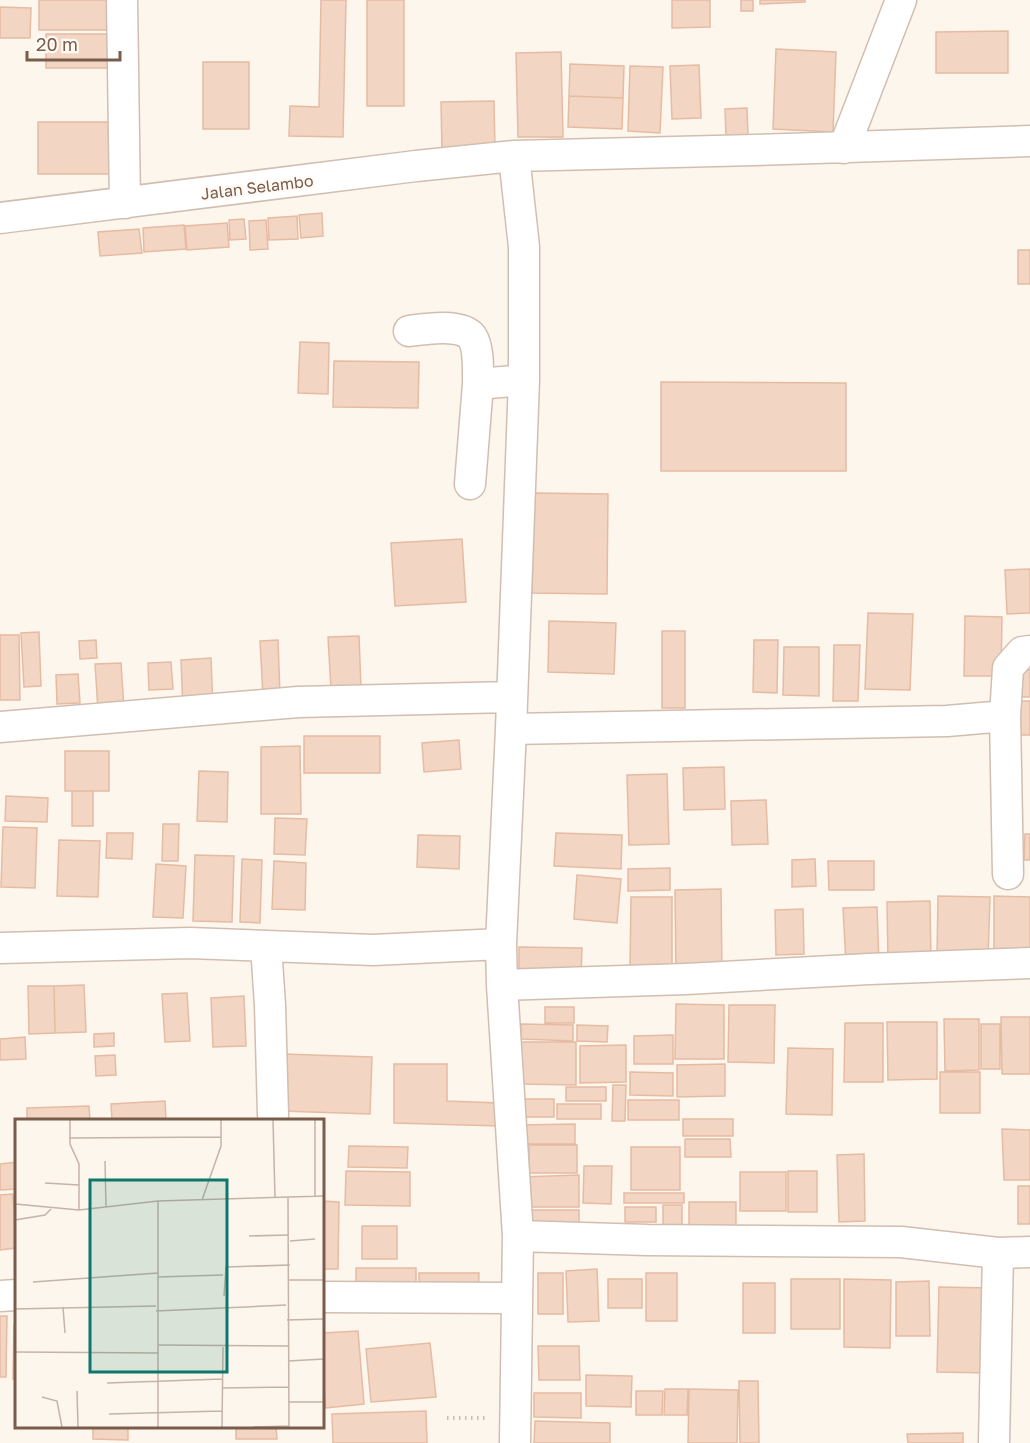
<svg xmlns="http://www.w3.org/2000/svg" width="1030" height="1443" font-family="'Golos Text',sans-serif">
  <rect width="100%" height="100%" fill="#fdf6ec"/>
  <path fill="#f3d5c3" stroke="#e6bba3" stroke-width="1.5" d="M 39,0 L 114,0 L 114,30 L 39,30 Z
    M 321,0 L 346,0 L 343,137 L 289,136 L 290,106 L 319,107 Z
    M 367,0 L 404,0 L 404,106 L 367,106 Z
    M 672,0 L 710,0 L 710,27 L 672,28 Z
    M 741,0 L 753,0 L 753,11 L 741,11 Z
    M 760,0 L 805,0 L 805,2 L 760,4 Z
    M 0,7 L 31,8 L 30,38 L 0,38 Z
    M 1008,31 L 1008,73 L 936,73 L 936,32 Z
    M 46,34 L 109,34 L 109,68 L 46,68 Z
    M 776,49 L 836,52 L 833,132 L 773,129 Z
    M 561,52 L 563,137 L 518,137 L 516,53 Z
    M 203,62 L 249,62 L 249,129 L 203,129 Z
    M 570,64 L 624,66 L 623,98 L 569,96 Z
    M 699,65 L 701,118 L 672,119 L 670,66 Z
    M 630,66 L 663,67 L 660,133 L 628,131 Z
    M 569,96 L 623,98 L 622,129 L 568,127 Z
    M 494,101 L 495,150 L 442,152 L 441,102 Z
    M 747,108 L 748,135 L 726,136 L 725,109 Z
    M 38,122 L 116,122 L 116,174 L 38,174 Z
    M 322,213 L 323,236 L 301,238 L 299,215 Z
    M 297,216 L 298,239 L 269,240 L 268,218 Z
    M 244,219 L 246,239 L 230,240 L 229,220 Z
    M 266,220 L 268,249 L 250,250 L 249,221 Z
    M 227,223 L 229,247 L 187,250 L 185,226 Z
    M 184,225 L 186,249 L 144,252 L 143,228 Z
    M 139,229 L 142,253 L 100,256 L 98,232 Z
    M 1018,250 L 1030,250 L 1030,284 L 1018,284 Z
    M 300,342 L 329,343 L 328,394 L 298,393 Z
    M 334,361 L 419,362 L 418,408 L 333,407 Z
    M 661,382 L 846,383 L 846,471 L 661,471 Z
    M 534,493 L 608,494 L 607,594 L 532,593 Z
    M 462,539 L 466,602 L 395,606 L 391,543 Z
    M 1030,569 L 1030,613 L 1007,614 L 1005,570 Z
    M 868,613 L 913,614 L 910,690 L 865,689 Z
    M 965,616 L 1002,617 L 1001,676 L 964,676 Z
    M 549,621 L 616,623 L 614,674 L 548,672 Z
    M 662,631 L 685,631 L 685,708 L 662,708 Z
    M 39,632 L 41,686 L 24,687 L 21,633 Z
    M 0,635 L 19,635 L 20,700 L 0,700 Z
    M 359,636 L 361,688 L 331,690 L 328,637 Z
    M 96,640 L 97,658 L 80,659 L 79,641 Z
    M 278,640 L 280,695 L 263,696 L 260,641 Z
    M 754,640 L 778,640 L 777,693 L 753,692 Z
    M 834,645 L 860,645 L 858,701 L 833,701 Z
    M 784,647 L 819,647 L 819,696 L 783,695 Z
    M 211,658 L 213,708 L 183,710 L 181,660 Z
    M 171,662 L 173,689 L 149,690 L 148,663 Z
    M 121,663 L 124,709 L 98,710 L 95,664 Z
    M 1013,670 L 1030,670 L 1030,697 L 1013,697 Z
    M 78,674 L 80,703 L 57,704 L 56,675 Z
    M 1018,701 L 1030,701 L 1030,735 L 1018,735 Z
    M 304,736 L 380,736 L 380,773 L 304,773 Z
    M 459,740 L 461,769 L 424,772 L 422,743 Z
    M 300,746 L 301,814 L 261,814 L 261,747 Z
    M 65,751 L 109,751 L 109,791 L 65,791 Z
    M 724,767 L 725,809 L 684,810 L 683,768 Z
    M 199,771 L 228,772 L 227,822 L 197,821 Z
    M 667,774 L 669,844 L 629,845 L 627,775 Z
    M 72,791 L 93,791 L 93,826 L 72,826 Z
    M 6,796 L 48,798 L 47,822 L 5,821 Z
    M 766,800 L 768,844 L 732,845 L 731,801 Z
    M 275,818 L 307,819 L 305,855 L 274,854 Z
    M 163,824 L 179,824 L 178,861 L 162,861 Z
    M 3,827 L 37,828 L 35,888 L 1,887 Z
    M 107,833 L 133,833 L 132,859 L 106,858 Z
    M 556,833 L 622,835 L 621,869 L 554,866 Z
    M 1025,834 L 1030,834 L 1030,860 L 1024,860 Z
    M 418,835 L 460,836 L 459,869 L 417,867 Z
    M 59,840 L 100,841 L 98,897 L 57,896 Z
    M 195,855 L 234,856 L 232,922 L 193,921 Z
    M 242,859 L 262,860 L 260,923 L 240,922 Z
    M 815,859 L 816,886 L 792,887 L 792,860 Z
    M 274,861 L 306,863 L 305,910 L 272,909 Z
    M 828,861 L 874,861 L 874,890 L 829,890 Z
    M 156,864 L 186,866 L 183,918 L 153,917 Z
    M 670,868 L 670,890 L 628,891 L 628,869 Z
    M 577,875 L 621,879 L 617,923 L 574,919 Z
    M 721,889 L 722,974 L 676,974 L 675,890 Z
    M 938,896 L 990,897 L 988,958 L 937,957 Z
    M 994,896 L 1030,897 L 1030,956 L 994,956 Z
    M 631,897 L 672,897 L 672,967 L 630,967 Z
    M 930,901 L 931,960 L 888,961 L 887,902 Z
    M 877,907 L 879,963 L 846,964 L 843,908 Z
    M 803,909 L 804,954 L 776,955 L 775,910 Z
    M 519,947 L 582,948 L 581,977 L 519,976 Z
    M 84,985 L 86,1032 L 55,1033 L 54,986 Z
    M 28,986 L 54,986 L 55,1033 L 29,1034 Z
    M 187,993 L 190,1041 L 165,1042 L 162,994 Z
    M 244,996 L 246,1046 L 213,1047 L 211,998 Z
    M 676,1004 L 724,1005 L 724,1059 L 675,1059 Z
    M 729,1005 L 775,1005 L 774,1063 L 728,1062 Z
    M 545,1007 L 574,1007 L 574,1023 L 545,1023 Z
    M 1001,1017 L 1030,1017 L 1030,1074 L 1002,1074 Z
    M 944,1019 L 979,1019 L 979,1070 L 945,1071 Z
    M 887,1022 L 937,1022 L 937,1079 L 888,1080 Z
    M 845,1023 L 883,1023 L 883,1082 L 844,1082 Z
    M 521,1024 L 573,1025 L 573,1041 L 521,1039 Z
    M 981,1024 L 1000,1024 L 1000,1069 L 981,1069 Z
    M 577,1025 L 608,1026 L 607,1042 L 577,1041 Z
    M 114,1033 L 114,1046 L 94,1047 L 94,1034 Z
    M 673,1035 L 673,1064 L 634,1064 L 634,1036 Z
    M 25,1037 L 26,1059 L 0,1060 L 0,1039 Z
    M 521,1042 L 576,1042 L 576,1085 L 520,1084 Z
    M 626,1045 L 626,1082 L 580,1083 L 580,1046 Z
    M 788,1048 L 833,1049 L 832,1115 L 786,1114 Z
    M 283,1054 L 372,1057 L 370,1114 L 281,1111 Z
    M 115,1055 L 116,1075 L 96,1076 L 95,1056 Z
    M 394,1064 L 447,1064 L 447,1101 L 499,1103 L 499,1126 L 394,1123 Z
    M 725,1064 L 725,1096 L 677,1097 L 677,1065 Z
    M 630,1072 L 673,1073 L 673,1096 L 630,1095 Z
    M 940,1072 L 980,1072 L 980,1113 L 940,1113 Z
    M 613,1085 L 626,1085 L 625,1121 L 612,1121 Z
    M 566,1087 L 606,1087 L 606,1101 L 566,1101 Z
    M 524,1099 L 554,1099 L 554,1117 L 524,1117 Z
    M 628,1100 L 679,1100 L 679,1120 L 628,1120 Z
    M 165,1101 L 166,1120 L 112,1120 L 111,1104 Z
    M 557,1104 L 601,1104 L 601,1119 L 557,1119 Z
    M 89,1106 L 90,1120 L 27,1120 L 27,1108 Z
    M 683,1119 L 733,1119 L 733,1136 L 683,1136 Z
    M 575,1124 L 575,1144 L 521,1144 L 521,1125 Z
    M 1002,1129 L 1030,1130 L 1030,1180 L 1004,1180 Z
    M 685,1139 L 730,1139 L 731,1157 L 685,1157 Z
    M 529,1145 L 577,1145 L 577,1173 L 529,1173 Z
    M 349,1146 L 408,1147 L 407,1168 L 348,1167 Z
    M 631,1147 L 680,1147 L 680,1190 L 631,1190 Z
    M 864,1154 L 865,1221 L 839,1222 L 837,1155 Z
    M 16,1162 L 16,1189 L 0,1190 L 0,1164 Z
    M 584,1166 L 612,1166 L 611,1204 L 583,1203 Z
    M 346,1171 L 410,1172 L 410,1206 L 345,1205 Z
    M 788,1171 L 817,1171 L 817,1212 L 788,1212 Z
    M 740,1172 L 786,1172 L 786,1211 L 740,1211 Z
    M 579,1175 L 579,1207 L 520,1207 L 520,1177 Z
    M 1018,1186 L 1030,1186 L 1030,1224 L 1018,1224 Z
    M 624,1193 L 684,1193 L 684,1203 L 624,1203 Z
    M 13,1194 L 16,1248 L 0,1250 L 0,1195 Z
    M 322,1201 L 339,1202 L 338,1269 L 322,1269 Z
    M 689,1202 L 736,1202 L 736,1232 L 689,1232 Z
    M 663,1205 L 682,1205 L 682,1235 L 663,1235 Z
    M 625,1207 L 656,1207 L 656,1222 L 625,1222 Z
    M 530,1210 L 579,1210 L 579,1232 L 530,1232 Z
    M 362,1226 L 397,1226 L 397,1259 L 362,1259 Z
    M 356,1268 L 416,1268 L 416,1293 L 356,1291 Z
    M 597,1269 L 599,1321 L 568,1322 L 566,1271 Z
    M 419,1273 L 479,1273 L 478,1297 L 419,1297 Z
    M 538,1273 L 563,1273 L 563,1314 L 538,1314 Z
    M 646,1273 L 677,1273 L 677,1321 L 646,1321 Z
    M 608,1279 L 642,1279 L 642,1308 L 608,1308 Z
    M 791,1279 L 840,1279 L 840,1329 L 791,1329 Z
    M 844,1279 L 891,1280 L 890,1348 L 844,1347 Z
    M 929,1281 L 930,1336 L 896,1336 L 896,1282 Z
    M 743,1283 L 775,1283 L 775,1333 L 743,1333 Z
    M 939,1287 L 991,1288 L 990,1373 L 937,1372 Z
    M 0,1316 L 7,1316 L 6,1377 L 0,1377 Z
    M 14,1325 L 16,1325 L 16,1379 L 13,1379 Z
    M 358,1331 L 364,1404 L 326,1408 L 322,1370 L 322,1333 Z
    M 430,1343 L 436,1397 L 371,1402 L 366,1349 Z
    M 538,1346 L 579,1346 L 580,1380 L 539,1380 Z
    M 586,1375 L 632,1376 L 631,1407 L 586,1406 Z
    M 739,1381 L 758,1381 L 759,1443 L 740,1443 Z
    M 665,1389 L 688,1389 L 687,1415 L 664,1415 Z
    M 689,1389 L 738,1390 L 737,1443 L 688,1443 Z
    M 636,1391 L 663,1391 L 662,1415 L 636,1415 Z
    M 534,1393 L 581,1393 L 581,1418 L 534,1417 Z
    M 426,1411 L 427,1443 L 333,1443 L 332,1414 Z
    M 535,1421 L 610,1423 L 610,1443 L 534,1443 Z
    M 93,1426 L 128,1426 L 128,1440 L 93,1439 Z
    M 236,1426 L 276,1426 L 277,1439 L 236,1439 Z
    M 963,1433 L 963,1443 L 908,1443 L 907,1434 Z"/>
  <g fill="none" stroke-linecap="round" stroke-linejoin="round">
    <defs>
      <path id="minor" d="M 122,0 L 125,203
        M 844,148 L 901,0
        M 514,156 L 524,247 L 524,380 L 511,729 L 501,944 L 502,985 L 518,1236 L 515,1443
        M 0,218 L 416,166 L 514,156 L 755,150 L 1030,141
        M 409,331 C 424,329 462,323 472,337 C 479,347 478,372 478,384 L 524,380
        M 470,484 L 478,384
        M 0,727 L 298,702 L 512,697
        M 511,729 L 947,721 L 1005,716
        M 1008,874 L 1005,716 L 1008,668 L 1022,652 L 1030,651
        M 266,946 L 270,1005 L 273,1115
        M 0,948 L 190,943 L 373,950 L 501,944
        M 502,985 L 686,979 L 869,969 L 1030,963
        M 518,1236 L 648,1240 L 901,1242 L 998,1253 L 1030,1252
        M 0,1296 L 16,1295
        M 322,1297 L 517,1298
        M 994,1443 L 998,1253"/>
    </defs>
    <use href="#minor" stroke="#d1beb0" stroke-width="33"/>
    <path stroke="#d9b8a5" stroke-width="4" stroke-dasharray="1.5 4.5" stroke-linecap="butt" d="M 447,1418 L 485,1418"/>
    <use href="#minor" stroke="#fff" stroke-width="30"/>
  </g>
  <g text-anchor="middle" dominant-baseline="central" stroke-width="4.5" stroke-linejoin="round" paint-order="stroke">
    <g font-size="16" fill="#7a5c4d" stroke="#fffaf3">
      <text transform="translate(257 187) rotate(-7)">Jalan Selambo</text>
    </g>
  </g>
  <g transform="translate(15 1119)">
    <rect width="309" height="309" fill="#fdf6ec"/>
    <path fill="none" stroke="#c5b3a7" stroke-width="1.5" d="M 55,1 L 55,25 L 64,45 L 64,91M 258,1 L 260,78M 54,19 L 206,18M 90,42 L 91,88M 30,64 L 64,66M 300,77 L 300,1M 273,78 L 274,308M 187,81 L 206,27 L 206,1M 0,85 L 64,91 L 143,82 L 309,77M 0,101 L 30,96 L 36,90M 234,117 L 274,116M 275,122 L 300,120M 143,158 L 208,156M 274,161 L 309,161M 18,163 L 143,154M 209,177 L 211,148 L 275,146M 48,188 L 50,214M 0,190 L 141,187M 141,192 L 271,186M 272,201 L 309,200M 144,226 L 274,227M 0,233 L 143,234M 273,242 L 309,240M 92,264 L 207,260M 207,269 L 274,268M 62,272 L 63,308M 27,278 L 42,282 L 47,308M 274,283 L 309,283M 94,295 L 207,292M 143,308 L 143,82M 207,308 L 208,228M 238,308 L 274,307"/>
    <path fill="#0f766e" fill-opacity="0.15" stroke="#0f766e" stroke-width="3" d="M 75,61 L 212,61 L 212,253 L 75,253 Z"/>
    <rect width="309" height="309" fill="none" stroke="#7a5c4d" stroke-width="3"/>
  </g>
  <path d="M27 51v9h93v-9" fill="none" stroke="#7a5c4d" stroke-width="3"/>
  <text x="36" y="51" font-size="18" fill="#7a5c4d" stroke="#fffaf3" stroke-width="4.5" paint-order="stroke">20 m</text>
</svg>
